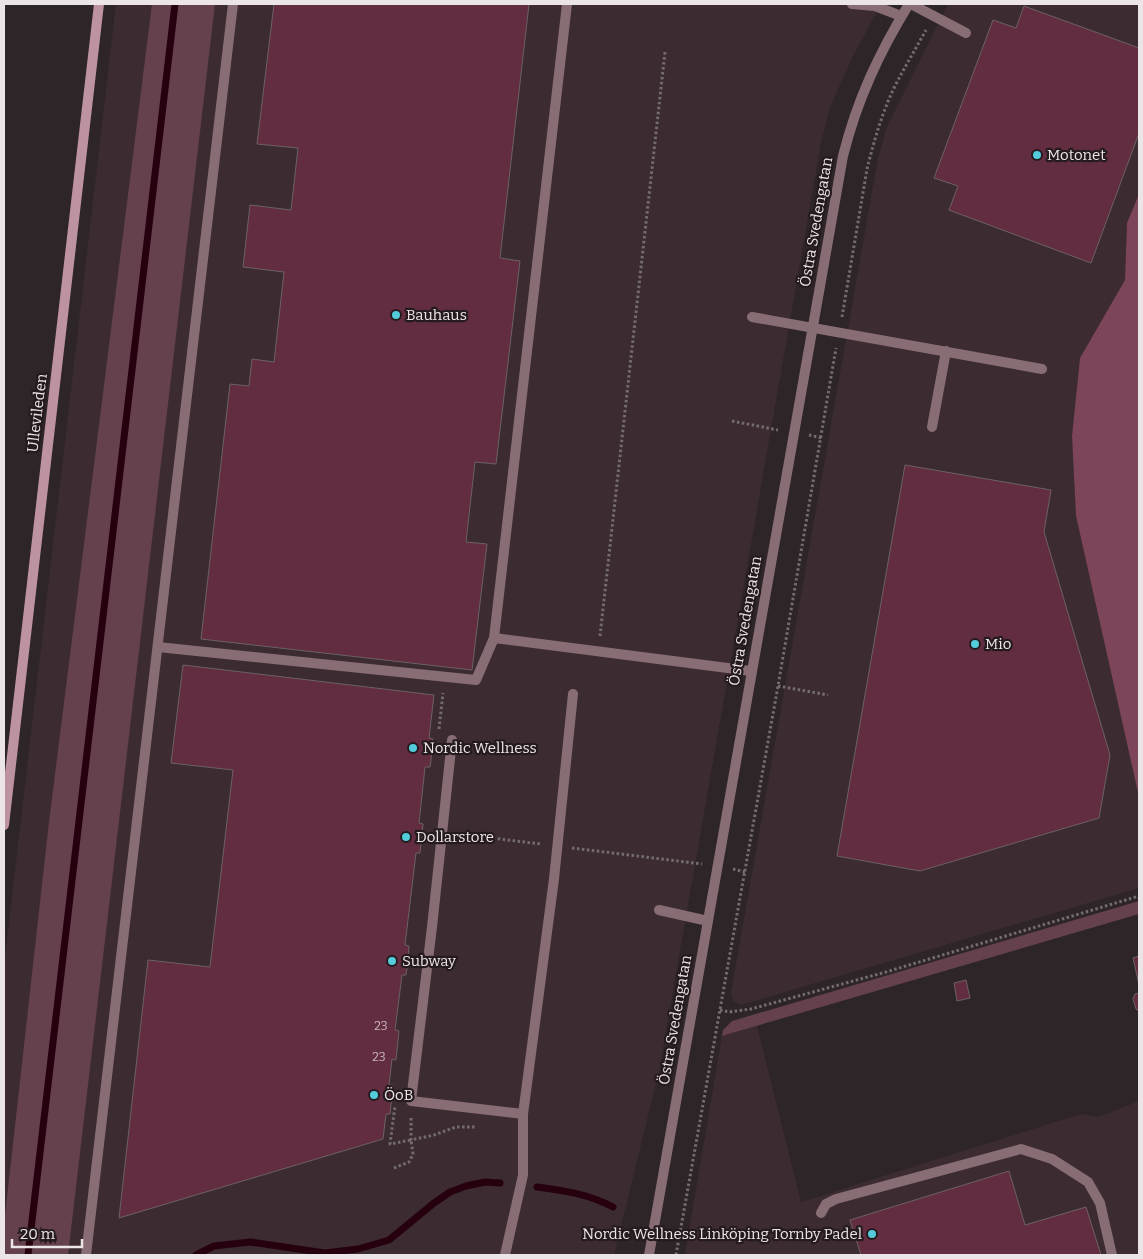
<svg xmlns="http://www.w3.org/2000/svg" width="1143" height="1259" font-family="Bitter,serif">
  <rect width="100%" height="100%" fill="#2e2528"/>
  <path fill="#3c2c31" d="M 116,4 L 881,4 L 853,56 L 830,107 L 821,143 L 659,1071 L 614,1255 L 4,1255 L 4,965 Z
    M 948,4 L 1139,4 L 1139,194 L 1127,223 L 1125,280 L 1080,358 L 1072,436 L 1076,516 L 1139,797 L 1139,888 L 741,1005 L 733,1001 L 731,993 L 878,158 L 887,127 Z
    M 757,1026 L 801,1202 L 1081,1114 L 1099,1117 L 1139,1101 L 1139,1255 L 685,1255 L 722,1036 Z"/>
  <path fill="#64414d" d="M 152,4 L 215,4 L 68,1255 L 4,1255 L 4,1224 L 49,822 Z
    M 1139,901 L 1139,914 L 722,1036 L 723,1030 L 732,1021 Z"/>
  <path fill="#7d4559" d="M 1139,194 L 1139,797 L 1076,516 L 1072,436 L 1080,358 L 1125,280 L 1127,223 Z"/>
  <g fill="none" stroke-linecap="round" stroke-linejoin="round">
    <path stroke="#27000f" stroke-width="7" d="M 537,1187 C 566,1191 588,1194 613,1207
      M 28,1255 L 175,4
      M 196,1255 L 214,1246 L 250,1242 L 325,1253 L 358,1249 L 389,1240 L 434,1203 L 450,1192 L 466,1186 L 485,1182 L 500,1183"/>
  </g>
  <path fill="#622d40" stroke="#6c6164" d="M 274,4 L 529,4 L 500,258 L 520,261 L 496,464 L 475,462 L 466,542 L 487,544 L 472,670 L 201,639 L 230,384 L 249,386 L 252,359 L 274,362 L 284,272 L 243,267 L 250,205 L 291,210 L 298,148 L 257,144 Z
    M 1024,6 L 1139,48 L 1139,133 L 1091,263 L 949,210 L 958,186 L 934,178 L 993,20 L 1016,28 Z
    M 905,465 L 1051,490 L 1044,532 L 1110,755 L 1099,818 L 920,871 L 837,856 Z
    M 183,665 L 434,695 L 429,738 L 433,739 L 432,752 L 430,767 L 425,767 L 419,823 L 423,824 L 420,853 L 416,853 L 405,945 L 409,946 L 408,960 L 406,975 L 402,975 L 395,1030 L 399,1031 L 396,1060 L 392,1059 L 389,1085 L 393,1085 L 390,1114 L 386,1114 L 383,1139 L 119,1218 L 148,960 L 210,967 L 233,770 L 171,763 Z
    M 1139,956 L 1139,985 L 1133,958 Z
    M 966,980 L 970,998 L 957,1001 L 954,983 Z
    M 1139,993 L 1139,1011 L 1136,1009 L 1133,999 L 1135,994 Z
    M 1009,1171 L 1025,1225 L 1086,1207 L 1101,1255 L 861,1255 L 850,1220 Z"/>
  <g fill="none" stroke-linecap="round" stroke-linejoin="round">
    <path stroke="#746c6f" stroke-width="3" stroke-dasharray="2.5 2.5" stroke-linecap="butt" d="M 842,317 L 867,169 C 874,141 882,113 894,88 C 904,68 915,50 926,30
      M 732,421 L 778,430
      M 809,435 L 822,438
      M 600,636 L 665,52
      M 778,686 L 828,695
      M 439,729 L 443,693
      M 458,834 L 541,844
      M 572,848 L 702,864
      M 733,869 L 745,872
      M 720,1010 L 729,1012 L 751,1009 L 886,972 L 1139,896
      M 411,1118 L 411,1140 L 434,1135 L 456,1127 L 476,1127
      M 394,1168 L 409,1162 L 413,1154 L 411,1140 L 390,1144 L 395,1106
      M 676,1255 L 778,686 L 836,348"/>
    <path stroke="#886d75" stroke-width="10" d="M 852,4 L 875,6 L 901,16
      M 911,4 L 966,33
      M 752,317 L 1042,369
      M 932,427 L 946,351
      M 494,638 L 751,671
      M 158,647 L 476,680 L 494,638 L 567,4
      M 452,740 L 432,927 L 411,1101 L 523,1114
      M 659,910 L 708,921
      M 821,1213 L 826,1204 L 836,1199 L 1021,1149 L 1052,1159 L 1088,1182 L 1100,1203 L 1112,1255
      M 86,1255 L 233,4
      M 505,1255 L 523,1175 L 523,1114 L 554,879 L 573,694"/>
    <path stroke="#886d75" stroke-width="10" d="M 649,1255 L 843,156 C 857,100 879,53 909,4"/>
    <path stroke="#be93a1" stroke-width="10" d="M 4,825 L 99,4"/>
  </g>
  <g fill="#53cbdb" stroke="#251b1e" stroke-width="2">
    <circle cx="1037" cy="155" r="5"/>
    <circle cx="396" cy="315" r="5"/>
    <circle cx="975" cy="644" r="5"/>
    <circle cx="413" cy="748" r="5"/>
    <circle cx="406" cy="837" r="5"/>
    <circle cx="392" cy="961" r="5"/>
    <circle cx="374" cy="1095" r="5"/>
    <circle cx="872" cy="1234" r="5"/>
  </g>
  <g text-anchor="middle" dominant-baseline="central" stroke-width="4.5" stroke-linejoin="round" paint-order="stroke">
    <g font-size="12" fill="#cab7bd">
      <text x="381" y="1026">23</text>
      <text x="379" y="1057">23</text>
    </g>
    <g font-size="15" fill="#ece5e7" stroke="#251b1e" text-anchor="start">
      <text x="1047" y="155">Motonet</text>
      <text x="406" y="315">Bauhaus</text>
      <text x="985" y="644">Mio</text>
      <text x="423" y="748">Nordic Wellness</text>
      <text x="416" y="837">Dollarstore</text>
      <text x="402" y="961">Subway</text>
      <text x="384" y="1095">ÖoB</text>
      <text x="862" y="1234" text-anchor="end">Nordic Wellness Linköping Tornby Padel</text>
    </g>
    <g font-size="15" fill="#ece5e7" stroke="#251b1e">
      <text transform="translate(816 222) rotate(-80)">Östra Svedengatan</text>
      <text transform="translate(37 413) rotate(-83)">Ullevileden</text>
      <text transform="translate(745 621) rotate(-80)">Östra Svedengatan</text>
      <text transform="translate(675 1020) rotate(-80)">Östra Svedengatan</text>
    </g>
  </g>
  <rect width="1143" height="1259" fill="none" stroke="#ece5e7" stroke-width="10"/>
  <path d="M12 1239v8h70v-8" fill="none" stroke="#ece5e7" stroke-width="2.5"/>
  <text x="20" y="1239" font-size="15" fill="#ece5e7" stroke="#251b1e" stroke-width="4" paint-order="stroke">20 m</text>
</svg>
